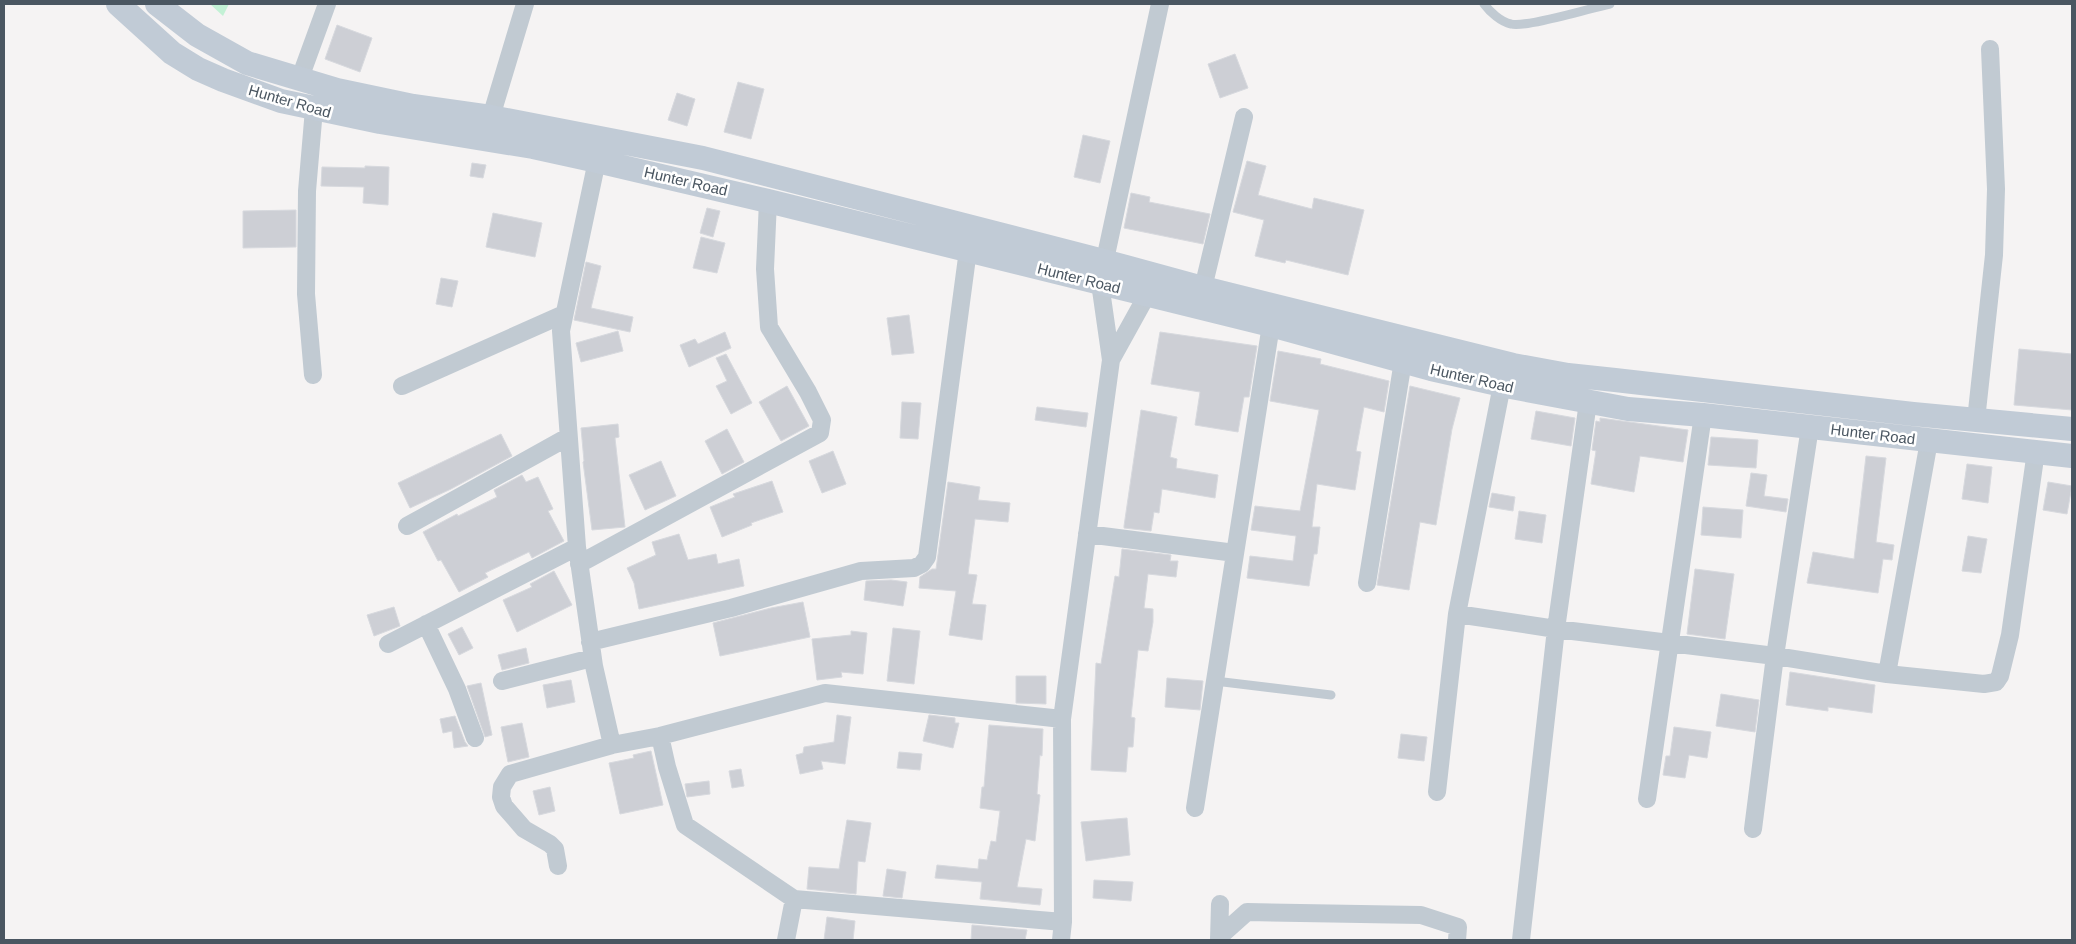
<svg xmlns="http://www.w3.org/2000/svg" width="2076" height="944" font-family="Helvetica,sans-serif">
  <rect width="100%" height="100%" fill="#f5f3f3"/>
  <path fill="#c3f1d5" d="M 210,4 L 229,4 L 223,16 Z"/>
  <path fill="#cdcfd5" stroke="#d7d9de" d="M 337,25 L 372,38 L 360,72 L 325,59 Z
    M 1235,54 L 1248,88 L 1220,98 L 1208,64 Z
    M 738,82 L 764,89 L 751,139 L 724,132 Z
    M 677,93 L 695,99 L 687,126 L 668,120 Z
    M 1083,135 L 1110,141 L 1100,183 L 1074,177 Z
    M 1247,161 L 1266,166 L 1258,195 L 1312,209 L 1314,198 L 1364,210 L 1348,275 L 1286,260 L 1285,263 L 1255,256 L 1264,220 L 1233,212 Z
    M 472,163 L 486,165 L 483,178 L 470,176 Z
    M 365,166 L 389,167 L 388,205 L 363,203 L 364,187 L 321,186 L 322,167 L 365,168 Z
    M 1131,193 L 1150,197 L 1149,202 L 1210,214 L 1203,244 L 1124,228 Z
    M 707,208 L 720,211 L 713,237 L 700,233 Z
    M 296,210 L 296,247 L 243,248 L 243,211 Z
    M 493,213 L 542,223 L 535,257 L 486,247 Z
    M 701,237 L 725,243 L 717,273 L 693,268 Z
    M 586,262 L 601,266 L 591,308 L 633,317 L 630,332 L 574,320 Z
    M 441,278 L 458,281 L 452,307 L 436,304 Z
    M 909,315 L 914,353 L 892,355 L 887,318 Z
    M 618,331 L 623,351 L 581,362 L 576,343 Z
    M 725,332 L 731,348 L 689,367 L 680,345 L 695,339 L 698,344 Z
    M 1160,332 L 1257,346 L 1249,397 L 1244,397 L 1238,432 L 1195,425 L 1200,392 L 1151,384 Z
    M 2019,349 L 2072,354 L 2072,410 L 2014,405 Z
    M 1278,351 L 1321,359 L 1320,364 L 1389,381 L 1384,412 L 1364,407 L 1356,451 L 1361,452 L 1355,490 L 1317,484 L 1312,527 L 1320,527 L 1317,554 L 1314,554 L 1309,586 L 1247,578 L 1250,556 L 1293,561 L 1296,536 L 1251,530 L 1255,506 L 1300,511 L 1319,410 L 1270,401 Z
    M 726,354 L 752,403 L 731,414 L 716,386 L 727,381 L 716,358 Z
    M 787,386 L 809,426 L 781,441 L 759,402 Z
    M 1410,386 L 1460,398 L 1452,429 L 1436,525 L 1420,522 L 1409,590 L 1377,585 Z
    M 902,402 L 921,403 L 918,439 L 900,438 Z
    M 1037,407 L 1088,413 L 1086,427 L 1035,420 Z
    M 1141,410 L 1177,417 L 1170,457 L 1177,459 L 1176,468 L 1218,475 L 1215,498 L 1162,489 L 1159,513 L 1154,512 L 1151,531 L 1124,528 L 1124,526 Z
    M 1536,411 L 1575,418 L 1571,446 L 1531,439 Z
    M 1600,418 L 1688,430 L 1683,462 L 1640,456 L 1634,492 L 1591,484 L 1596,451 L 1592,450 L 1596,421 L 1600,422 Z
    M 618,424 L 619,437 L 615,438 L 625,527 L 592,530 L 583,462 L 584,461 L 581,428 Z
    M 727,429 L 744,462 L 722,474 L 705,441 Z
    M 501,434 L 512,456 L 451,489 L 410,508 L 398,483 Z
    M 1711,437 L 1758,440 L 1756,468 L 1708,465 Z
    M 833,451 L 846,484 L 822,493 L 809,461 Z
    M 1866,456 L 1886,458 L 1876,542 L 1894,545 L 1892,560 L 1883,559 L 1878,593 L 1807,583 L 1813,552 L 1854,559 Z
    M 661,461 L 676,496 L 645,510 L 629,475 Z
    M 1967,464 L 1992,467 L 1988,503 L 1962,499 Z
    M 1751,473 L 1767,475 L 1764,496 L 1788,499 L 1786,512 L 1746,506 Z
    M 522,475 L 526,482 L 538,477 L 553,509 L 548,511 L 564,541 L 532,558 L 529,552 L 485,573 L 488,577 L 459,592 L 441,560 L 438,561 L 423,532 L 457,514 L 458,516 L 497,497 L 494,490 Z
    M 772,481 L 783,512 L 751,523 L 752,525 L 722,537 L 710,507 L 735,497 L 733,494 Z
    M 948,482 L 980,487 L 978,500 L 1010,503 L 1008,522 L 975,519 L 968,574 L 977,575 L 972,604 L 986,605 L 982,640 L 949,635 L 956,591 L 919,588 L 920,577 L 932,569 L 936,569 Z
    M 2048,482 L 2072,486 L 2067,514 L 2043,510 Z
    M 1492,493 L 1515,497 L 1513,511 L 1489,507 Z
    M 1703,507 L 1743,510 L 1741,538 L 1701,535 Z
    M 1519,511 L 1546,515 L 1542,543 L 1515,539 Z
    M 679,534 L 688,560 L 716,554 L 718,564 L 739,559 L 744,586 L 639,609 L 634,583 L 627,568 L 656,555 L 652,542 Z
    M 1968,536 L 1987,539 L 1981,573 L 1962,571 Z
    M 1122,549 L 1171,555 L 1170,561 L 1178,561 L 1176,577 L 1148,574 L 1144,608 L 1153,609 L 1153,622 L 1148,651 L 1138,650 L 1131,717 L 1135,718 L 1133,747 L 1128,747 L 1126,772 L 1091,770 L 1096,663 L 1101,664 L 1115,576 L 1119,577 Z
    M 1695,569 L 1734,574 L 1725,639 L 1687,634 Z
    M 554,571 L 572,605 L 517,632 L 503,600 L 532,587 L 530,584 Z
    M 891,580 L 907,582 L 903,606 L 864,600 L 866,581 Z
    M 803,602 L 810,637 L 720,656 L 713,623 L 771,608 Z
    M 394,607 L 400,626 L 374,636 L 367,615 Z
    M 462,627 L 473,648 L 459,655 L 448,634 Z
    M 893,628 L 920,631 L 914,684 L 887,681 Z
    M 851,631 L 867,633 L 863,674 L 841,672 L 842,677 L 817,680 L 812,639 L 851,635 Z
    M 526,648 L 529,663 L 502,670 L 498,655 Z
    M 1790,672 L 1875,685 L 1872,713 L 1828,707 L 1828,711 L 1786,705 Z
    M 1016,676 L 1046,676 L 1046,704 L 1016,703 Z
    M 1167,678 L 1203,681 L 1200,710 L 1165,707 Z
    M 571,680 L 575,702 L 547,708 L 543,685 Z
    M 481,683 L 492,735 L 485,737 L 467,686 Z
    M 1721,694 L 1759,700 L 1755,732 L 1716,726 Z
    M 837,715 L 851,717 L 845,764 L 821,761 L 823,769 L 800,774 L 796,755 L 803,753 L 804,747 L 834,742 Z
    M 929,715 L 955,718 L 955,723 L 959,723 L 953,748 L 923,741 Z
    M 455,716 L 465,742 L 468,746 L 454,748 L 452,731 L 443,733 L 440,719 Z
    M 522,723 L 529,757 L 508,762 L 501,727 Z
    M 989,725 L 1043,729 L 1042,756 L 1040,755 L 1037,794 L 1040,795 L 1035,841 L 1026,839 L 1017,887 L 1042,889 L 1040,905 L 980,899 L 982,882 L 935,878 L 937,865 L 978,869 L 979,859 L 987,860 L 991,841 L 996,842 L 1000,811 L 980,808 L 982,787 L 984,787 Z
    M 1674,727 L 1711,732 L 1707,758 L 1689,755 L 1685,778 L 1663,775 L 1666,756 L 1670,756 Z
    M 1401,734 L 1427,737 L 1424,761 L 1398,758 Z
    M 651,751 L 663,805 L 620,814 L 609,763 L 634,758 L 633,755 Z
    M 899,752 L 922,754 L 920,770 L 897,768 Z
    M 741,769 L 744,786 L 732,788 L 729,771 Z
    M 709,781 L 710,794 L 687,797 L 685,784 Z
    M 550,787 L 555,811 L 539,815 L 533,791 Z
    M 1127,818 L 1130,855 L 1086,861 L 1081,822 Z
    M 847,820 L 871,823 L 865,862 L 858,861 L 856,894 L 807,889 L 809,867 L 839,869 Z
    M 887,869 L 906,872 L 902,898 L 883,896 Z
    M 1094,880 L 1133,882 L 1131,901 L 1093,898 Z
    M 827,917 L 855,921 L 853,940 L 824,940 Z
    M 972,925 L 1027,930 L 1025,940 L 971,940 Z"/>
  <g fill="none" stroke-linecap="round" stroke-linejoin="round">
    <path stroke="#c1cad2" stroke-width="9" d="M 1484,4 C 1490,12 1501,22 1511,24 C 1526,28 1591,8 1610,4
      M 1215,681 L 1331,695"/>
    <path stroke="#c1cad2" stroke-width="18" d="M 300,78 L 327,4
      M 491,117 L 525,4
      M 1203,288 L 1244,117
      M 1111,360 L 1147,295 L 1150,283
      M 313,375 L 306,294 L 307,191 L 314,109
      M 402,386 L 564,314
      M 1976,420 L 1994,255 L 1996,189 L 1990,49
      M 407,526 L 568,437
      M 1087,534 L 1235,553
      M 579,564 L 820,433 L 822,420 L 808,392 L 769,327 L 765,269 L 768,201
      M 1367,583 L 1403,361
      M 1457,614 L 1502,385
      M 426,624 L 457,689 L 475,738
      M 590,642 L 731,608 L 861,571 L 914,568 L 922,564 L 927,557 L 968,250
      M 388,644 L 577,547
      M 1887,674 L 1929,441
      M 502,681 L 592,658
      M 660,736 L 667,767 L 685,825 L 794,899 L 786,940
      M 612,745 L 660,736 L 825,693 L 1062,719
      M 1437,792 L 1457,614 L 1556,629 L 1775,656 L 1887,674 L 1984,684 L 1996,682 L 2000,676 L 2010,635 L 2036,451
      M 1647,799 L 1703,415
      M 1195,808 L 1271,325
      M 1753,829 L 1775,656 L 1810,427
      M 558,866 L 555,849 L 550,844 L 524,829 L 504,806 L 501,797 L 502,787 L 510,774 L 612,745 L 594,666 L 577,547 L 561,331 L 599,151
      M 794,899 L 1063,922
      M 1219,937 L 1247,912 L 1421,915 L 1458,927 L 1457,940
      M 1061,940 L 1063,922 L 1062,719 L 1111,360 L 1100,283 L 1160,4
      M 1219,940 L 1220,904
      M 1521,940 L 1556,629 L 1588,402"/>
    <path stroke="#c1cbd6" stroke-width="24" d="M 118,4 L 172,53 L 198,69 L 223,80 L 281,101 L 380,122 L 533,147 L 597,161 L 768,201 L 1271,325 L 1431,369 L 1511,387 L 1628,409 L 1703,415 L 2072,456
      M 157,4 L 197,35 L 247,63 L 337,90 L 413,106 L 491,117 L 703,158 L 1104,261 L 1203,288 L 1513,365 L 1568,375 L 1615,380 L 1913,414 L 2072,429"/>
  </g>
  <g text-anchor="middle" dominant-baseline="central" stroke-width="5" stroke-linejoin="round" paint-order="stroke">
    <g font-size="15" fill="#4a5661" stroke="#fff">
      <text transform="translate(290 101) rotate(16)">Hunter Road</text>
      <text transform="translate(686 181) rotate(13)">Hunter Road</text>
      <text transform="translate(1079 278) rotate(14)">Hunter Road</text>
      <text transform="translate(1472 378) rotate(13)">Hunter Road</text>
      <text transform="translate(1873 434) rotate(7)">Hunter Road</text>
    </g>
  </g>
  <rect width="2076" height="944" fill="none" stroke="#4a5661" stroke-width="10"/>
</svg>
